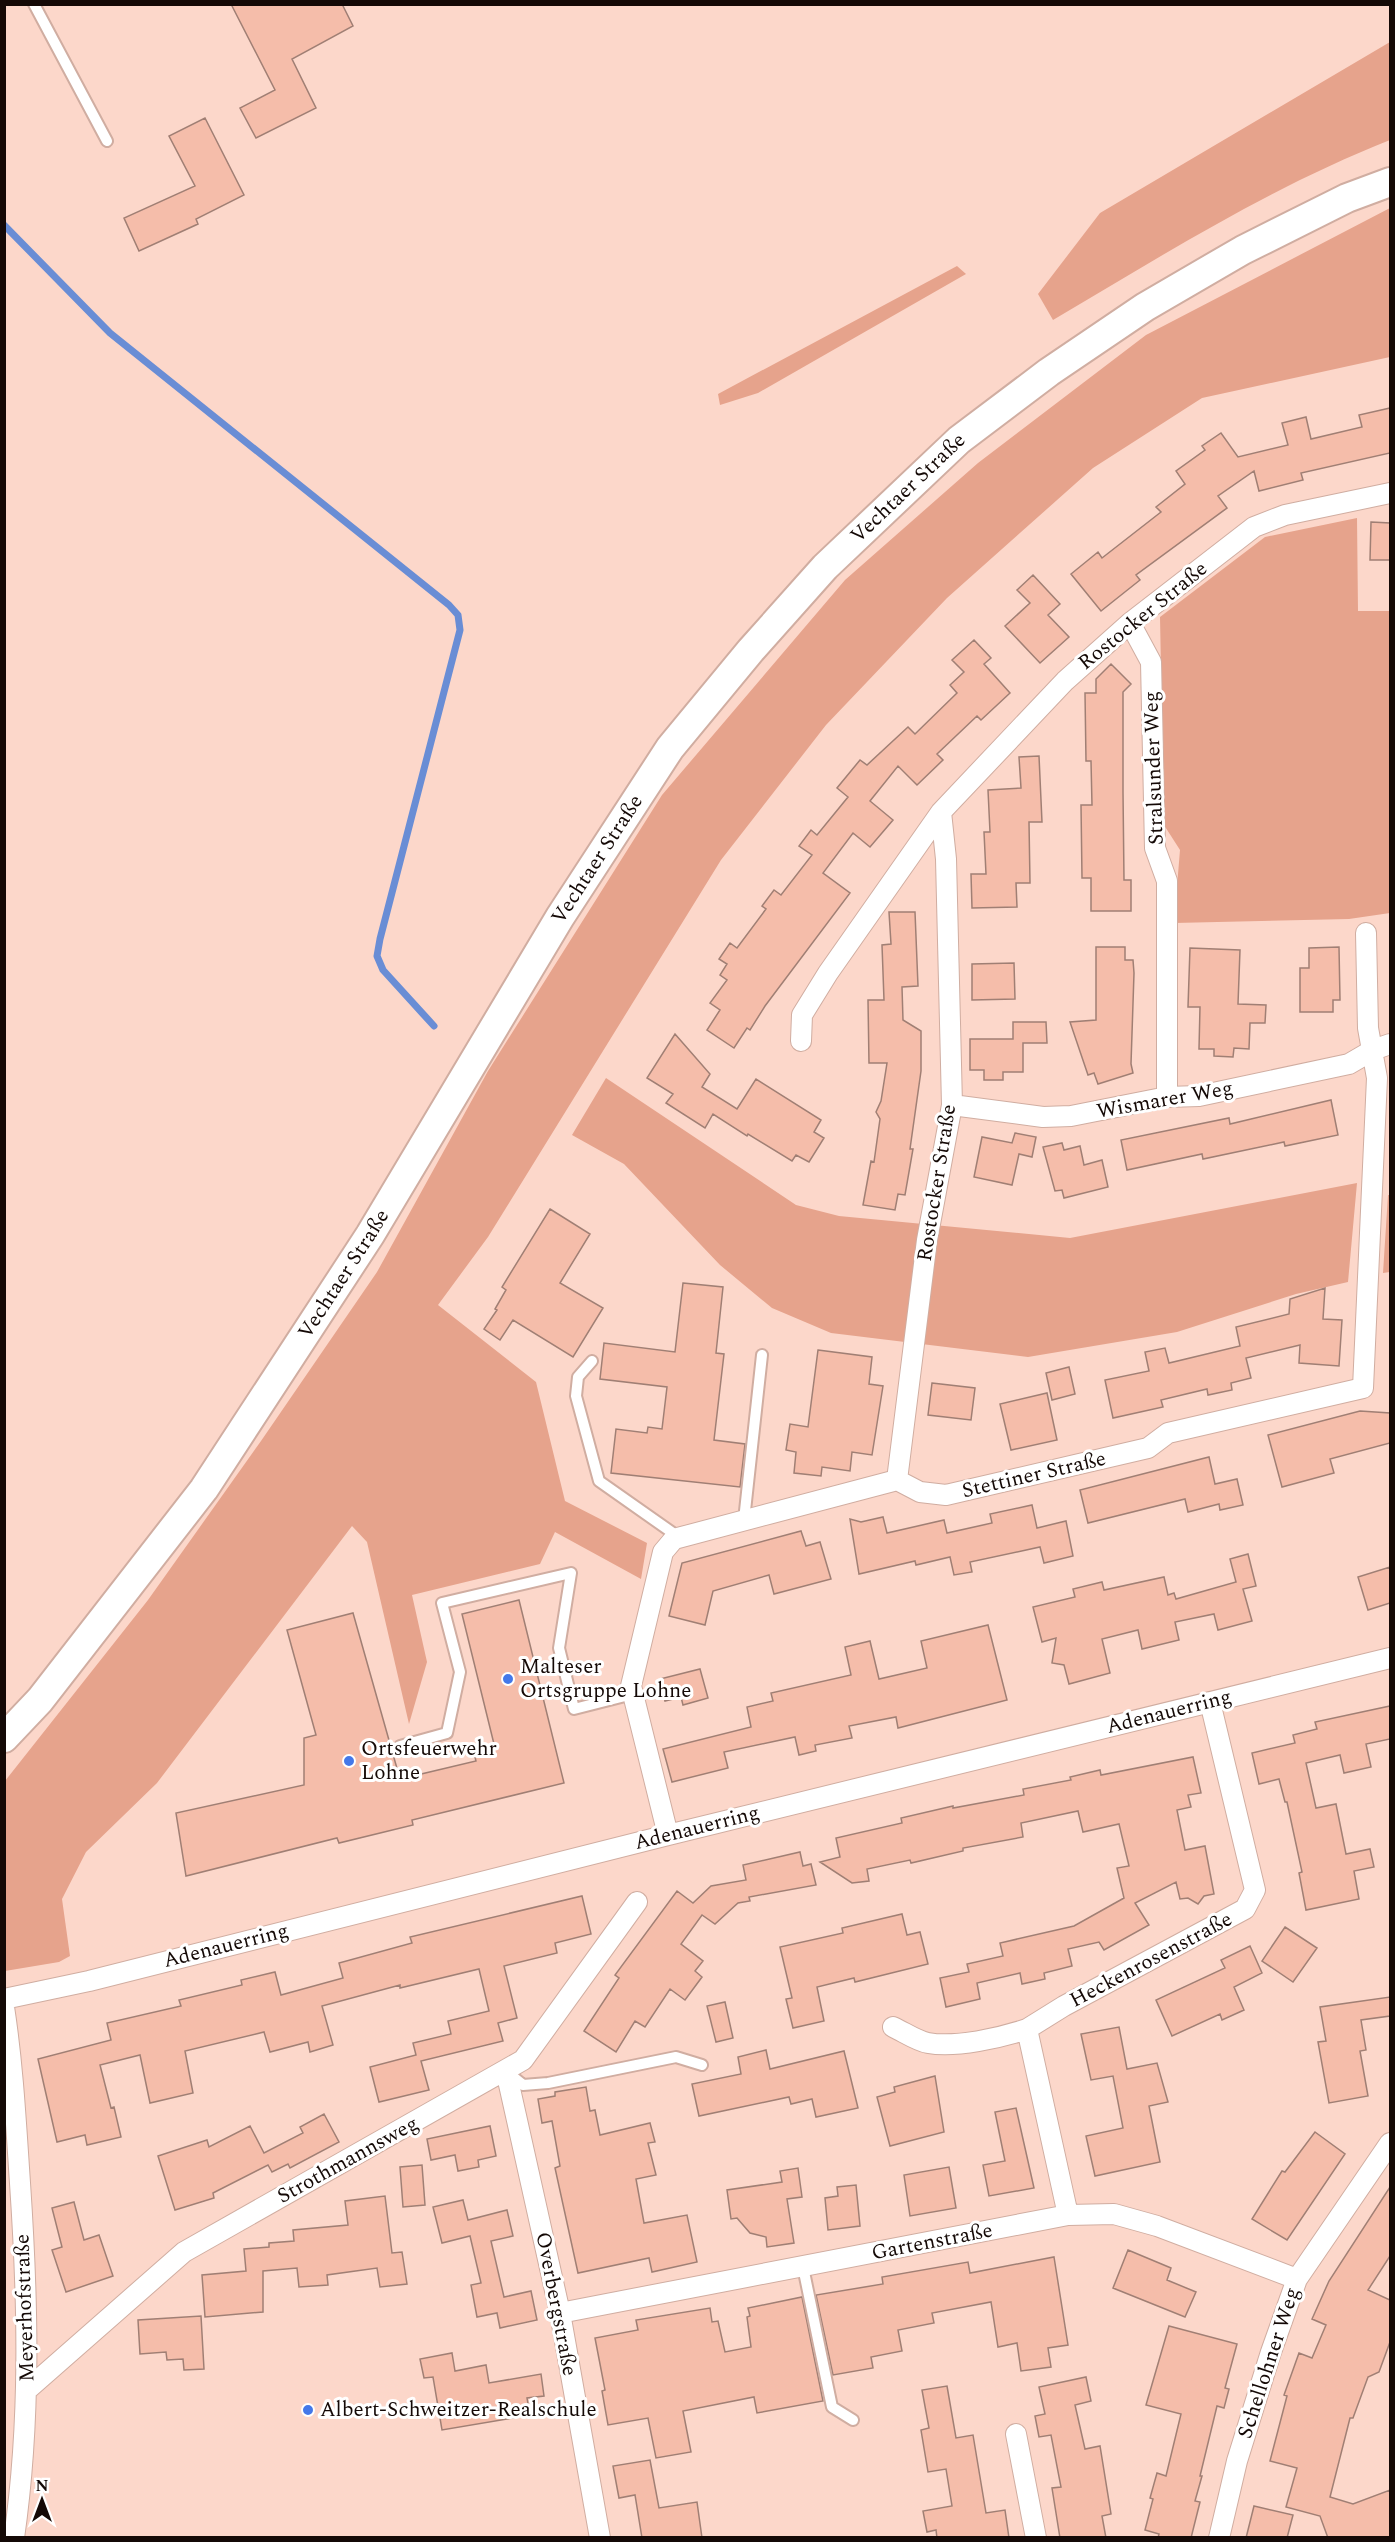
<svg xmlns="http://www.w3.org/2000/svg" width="1395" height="2542" font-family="Spectral,serif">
  <rect width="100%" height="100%" fill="#fcd7ca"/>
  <path fill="#e6a38c" d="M 1390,42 L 1390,140 C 1271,187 1163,255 1053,320 L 1038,294 L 1100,213 Z
    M 1390,208 L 1390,357 L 1202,398 L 1093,468 L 947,598 L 826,725 L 721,860 L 488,1237 L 438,1305 L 536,1382 L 565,1501 L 647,1543 L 641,1579 L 555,1532 L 540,1564 L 412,1595 L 427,1662 L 409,1724 L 367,1542 L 352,1526 L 157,1783 L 86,1852 L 62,1899 L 70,1956 L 59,1962 L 5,1971 L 5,1781 L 148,1600 L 261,1441 L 377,1272 L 488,1071 L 662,795 L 845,580 L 978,463 L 1146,335 Z
    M 957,266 L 966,274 L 758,393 L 720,405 L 718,394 Z
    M 1357,518 L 1358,611 L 1390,611 L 1390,913 L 1349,919 L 1174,923 L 1180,850 L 1164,825 L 1160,617 L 1265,537 Z
    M 606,1078 L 796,1205 L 839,1216 L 1070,1238 L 1357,1183 L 1348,1282 L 1296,1294 L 1177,1332 L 1028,1357 L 831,1333 L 772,1308 L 720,1265 L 624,1164 L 572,1135 Z
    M 1388,1195 L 1390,1195 L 1390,1272 L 1383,1273 Z"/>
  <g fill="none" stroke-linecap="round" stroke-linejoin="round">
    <path stroke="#698dd5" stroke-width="7" d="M 4,225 L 110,333 L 449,605 L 458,615 L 460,630 L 380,939 L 377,956 L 383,970 L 434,1026"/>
  </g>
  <path fill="#f5bdaa" stroke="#a07f74" stroke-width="1.5" d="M 231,4 L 342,4 L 353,26 L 292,59 L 316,108 L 256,138 L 240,108 L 275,90 Z
    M 205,118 L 244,195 L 196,219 L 198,224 L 139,251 L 124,218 L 195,186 L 169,136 Z
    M 1390,408 L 1390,453 L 1301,473 L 1303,480 L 1259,491 L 1254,471 L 1218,496 L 1227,508 L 1136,575 L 1140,580 L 1101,611 L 1071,574 L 1098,552 L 1102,558 L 1161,512 L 1156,507 L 1185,484 L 1176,471 L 1205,450 L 1202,446 L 1221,433 L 1238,457 L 1288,445 L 1282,423 L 1306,417 L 1311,439 L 1362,427 L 1359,415 Z
    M 1371,522 L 1390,523 L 1390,560 L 1370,560 Z
    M 1033,575 L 1060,604 L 1048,615 L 1069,637 L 1040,663 L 1005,626 L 1030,603 L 1017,590 Z
    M 974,640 L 991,658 L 984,664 L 1010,693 L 981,720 L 977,716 L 937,754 L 943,760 L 917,785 L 898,766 L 870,801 L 893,820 L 870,847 L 853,833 L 823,873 L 850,893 L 765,1006 L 750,1030 L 747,1028 L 734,1048 L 707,1030 L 720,1010 L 710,1003 L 727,980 L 720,975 L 727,964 L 719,959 L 730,943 L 737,948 L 766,909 L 762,906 L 774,890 L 781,895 L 812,855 L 799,846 L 811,830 L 817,835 L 848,797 L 837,788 L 860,760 L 867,765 L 908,727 L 915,734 L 957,693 L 950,685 L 964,672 L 952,660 Z
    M 1111,664 L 1131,684 L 1123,692 L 1123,792 L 1124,880 L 1131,880 L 1131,911 L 1091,911 L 1091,878 L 1082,878 L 1081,805 L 1092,805 L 1091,761 L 1086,761 L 1085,693 L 1096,693 L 1096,679 Z
    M 1039,756 L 1042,822 L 1029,822 L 1030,883 L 1016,883 L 1017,907 L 972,908 L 971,874 L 986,874 L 984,832 L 990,832 L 988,790 L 1021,788 L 1019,757 Z
    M 889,912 L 915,912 L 918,986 L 902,987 L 903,1020 L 921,1031 L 921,1071 L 910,1149 L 913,1149 L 905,1195 L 898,1194 L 895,1210 L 863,1205 L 871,1161 L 874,1162 L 880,1119 L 876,1112 L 881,1101 L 887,1063 L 869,1063 L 868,1000 L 884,1000 L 882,945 L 891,944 Z
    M 1096,947 L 1125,947 L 1125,960 L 1133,960 L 1134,973 L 1131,1064 L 1133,1073 L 1098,1084 L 1094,1073 L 1088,1075 L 1070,1022 L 1096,1020 Z
    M 1339,947 L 1340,1000 L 1333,1000 L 1333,1012 L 1300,1012 L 1300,968 L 1309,968 L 1309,948 Z
    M 1190,948 L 1240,950 L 1238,1004 L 1266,1005 L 1265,1023 L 1250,1023 L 1249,1049 L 1234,1048 L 1233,1057 L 1214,1056 L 1214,1049 L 1199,1049 L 1200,1007 L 1188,1007 Z
    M 1014,963 L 1015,999 L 972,1000 L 972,964 Z
    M 1013,1022 L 1046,1022 L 1047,1043 L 1023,1043 L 1023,1072 L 1003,1072 L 1003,1080 L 984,1080 L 984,1070 L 970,1070 L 970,1039 L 1013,1039 Z
    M 675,1034 L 710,1074 L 702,1087 L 737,1109 L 756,1079 L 821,1120 L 814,1132 L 824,1138 L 809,1162 L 796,1155 L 792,1161 L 748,1134 L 747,1136 L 713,1114 L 705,1128 L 666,1103 L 673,1094 L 647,1078 Z
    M 1331,1100 L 1338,1135 L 1285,1146 L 1284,1142 L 1203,1159 L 1202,1154 L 1127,1170 L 1121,1140 L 1229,1118 L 1230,1124 Z
    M 1015,1133 L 1036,1137 L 1032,1157 L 1019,1154 L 1012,1185 L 974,1177 L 982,1137 L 1012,1143 Z
    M 1062,1143 L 1064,1150 L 1080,1146 L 1084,1165 L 1102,1160 L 1108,1187 L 1064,1198 L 1062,1190 L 1055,1191 L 1043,1147 Z
    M 550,1209 L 590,1234 L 560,1283 L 603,1308 L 573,1357 L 513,1320 L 500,1340 L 484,1329 L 497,1310 L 495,1309 L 506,1290 L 502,1287 Z
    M 683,1283 L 723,1287 L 716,1353 L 724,1354 L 714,1440 L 745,1444 L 740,1487 L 611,1473 L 616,1429 L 647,1433 L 648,1427 L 662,1429 L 667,1387 L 600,1379 L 604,1343 L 675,1352 Z
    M 1325,1288 L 1323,1319 L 1342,1320 L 1339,1366 L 1299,1363 L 1300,1345 L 1246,1358 L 1251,1378 L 1231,1383 L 1232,1390 L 1208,1395 L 1207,1389 L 1161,1400 L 1163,1407 L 1113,1418 L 1105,1380 L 1149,1371 L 1145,1352 L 1165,1348 L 1169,1363 L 1240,1346 L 1236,1327 L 1289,1314 L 1290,1299 Z
    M 818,1350 L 872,1357 L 869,1384 L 883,1386 L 872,1455 L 852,1452 L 850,1471 L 822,1467 L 821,1476 L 794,1473 L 796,1452 L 786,1450 L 790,1424 L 808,1427 Z
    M 1069,1367 L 1075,1394 L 1052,1400 L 1046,1373 Z
    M 932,1383 L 975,1388 L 971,1420 L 928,1415 Z
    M 1047,1393 L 1057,1440 L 1011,1450 L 1000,1404 Z
    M 1360,1411 L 1390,1413 L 1390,1443 L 1330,1459 L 1334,1473 L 1282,1487 L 1268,1435 Z
    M 1209,1457 L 1215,1484 L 1237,1479 L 1243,1505 L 1220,1510 L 1219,1504 L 1188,1512 L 1185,1499 L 1088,1523 L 1080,1490 Z
    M 1032,1505 L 1037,1528 L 1066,1521 L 1073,1556 L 1044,1563 L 1040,1547 L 970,1562 L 972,1572 L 954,1575 L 950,1557 L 916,1565 L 915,1561 L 859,1574 L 850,1519 L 861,1522 L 883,1517 L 887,1533 L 944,1520 L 947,1533 L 992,1523 L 990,1514 Z
    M 801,1531 L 806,1546 L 820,1542 L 831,1579 L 774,1594 L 769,1575 L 713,1591 L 705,1625 L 669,1616 L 682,1563 Z
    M 1248,1554 L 1256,1586 L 1243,1589 L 1252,1621 L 1218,1630 L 1214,1614 L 1175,1622 L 1179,1640 L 1142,1649 L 1138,1630 L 1102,1639 L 1110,1673 L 1069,1684 L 1064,1665 L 1052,1663 L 1056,1638 L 1042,1642 L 1033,1607 L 1075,1597 L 1073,1589 L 1102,1582 L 1104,1590 L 1164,1577 L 1168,1595 L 1174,1593 L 1176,1599 L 1236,1582 L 1230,1559 Z
    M 1390,1567 L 1390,1603 L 1368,1610 L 1358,1577 Z
    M 519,1600 L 564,1783 L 412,1820 L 413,1825 L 339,1843 L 337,1838 L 186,1876 L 176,1813 L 304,1785 L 304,1738 L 316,1735 L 287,1630 L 353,1613 L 400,1779 L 476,1761 L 473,1749 L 494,1744 L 462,1614 Z
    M 988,1625 L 1007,1700 L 898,1728 L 896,1717 L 849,1726 L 852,1738 L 815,1745 L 816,1751 L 799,1755 L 795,1737 L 724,1752 L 728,1768 L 672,1782 L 663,1749 L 751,1727 L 747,1707 L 773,1701 L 771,1693 L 851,1675 L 845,1647 L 870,1641 L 879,1679 L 927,1668 L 921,1641 Z
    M 700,1669 L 708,1698 L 683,1705 L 681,1697 L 665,1701 L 660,1679 Z
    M 1390,1706 L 1390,1739 L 1366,1744 L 1371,1767 L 1344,1773 L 1340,1755 L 1306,1763 L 1316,1808 L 1336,1804 L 1346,1854 L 1370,1849 L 1374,1867 L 1354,1871 L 1359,1899 L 1306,1910 L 1299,1873 L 1302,1872 L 1287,1802 L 1285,1802 L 1279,1779 L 1259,1784 L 1252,1753 L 1295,1743 L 1293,1735 L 1317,1729 L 1315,1722 Z
    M 1193,1757 L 1201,1793 L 1188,1795 L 1191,1807 L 1177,1810 L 1185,1850 L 1205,1846 L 1214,1894 L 1204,1896 L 1198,1904 L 1188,1898 L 1180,1899 L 1176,1882 L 1135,1903 L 1149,1925 L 1104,1950 L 1099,1942 L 1068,1949 L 1072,1966 L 1044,1973 L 1045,1979 L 1022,1984 L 1020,1973 L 977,1983 L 980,1999 L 946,2007 L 940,1978 L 969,1972 L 967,1964 L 1003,1956 L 1000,1943 L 1074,1926 L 1124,1898 L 1117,1868 L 1129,1866 L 1119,1824 L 1083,1832 L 1078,1811 L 1021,1823 L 1023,1837 L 963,1848 L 963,1851 L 911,1863 L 910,1860 L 867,1869 L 869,1881 L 852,1883 L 820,1862 L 840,1857 L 836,1838 L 902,1823 L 901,1818 L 953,1806 L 953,1808 L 1024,1795 L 1023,1789 L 1071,1780 L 1070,1777 L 1100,1770 L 1101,1775 Z
    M 800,1852 L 803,1866 L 811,1864 L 816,1885 L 749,1897 L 750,1901 L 738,1903 L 715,1924 L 702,1915 L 681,1944 L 703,1961 L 695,1971 L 702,1977 L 685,2000 L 670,1989 L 645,2027 L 635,2021 L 616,2052 L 584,2031 L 619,1978 L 615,1975 L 677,1891 L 693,1903 L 711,1886 L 746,1880 L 743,1865 Z
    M 582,1896 L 591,1934 L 555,1943 L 557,1953 L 504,1966 L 517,2018 L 498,2023 L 503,2041 L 421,2061 L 429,2090 L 379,2102 L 370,2067 L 416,2055 L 413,2043 L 451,2034 L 448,2021 L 489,2011 L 479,1969 L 400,1988 L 400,1985 L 322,2006 L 333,2045 L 310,2052 L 308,2042 L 270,2052 L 264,2032 L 185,2051 L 193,2093 L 150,2103 L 140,2055 L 100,2065 L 111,2108 L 114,2107 L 121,2137 L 87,2145 L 85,2135 L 57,2142 L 38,2059 L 111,2040 L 107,2023 L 181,2006 L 179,2000 L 242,1985 L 241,1980 L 275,1972 L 281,1995 L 343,1978 L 339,1963 L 412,1943 L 410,1937 Z
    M 902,1914 L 907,1935 L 920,1932 L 928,1964 L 855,1982 L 854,1978 L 817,1987 L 824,2021 L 793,2028 L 786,1999 L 792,1998 L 780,1947 L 843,1933 L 842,1928 Z
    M 1285,1927 L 1317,1948 L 1293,1982 L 1262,1961 Z
    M 1250,1946 L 1262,1973 L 1234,1987 L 1244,2010 L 1222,2020 L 1220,2014 L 1172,2036 L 1156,2000 L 1225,1968 L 1221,1960 Z
    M 1390,1997 L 1390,2016 L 1361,2020 L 1366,2050 L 1360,2051 L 1368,2096 L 1329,2103 L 1318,2042 L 1326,2041 L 1320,2007 Z
    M 725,2002 L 733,2038 L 716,2042 L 707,2006 Z
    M 1119,2027 L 1127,2069 L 1157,2063 L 1168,2102 L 1149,2106 L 1160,2162 L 1095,2176 L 1086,2136 L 1123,2128 L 1113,2076 L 1091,2080 L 1081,2034 Z
    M 766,2050 L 770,2069 L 844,2051 L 858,2108 L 816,2117 L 812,2099 L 791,2104 L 789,2097 L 699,2116 L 692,2084 L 741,2074 L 738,2057 Z
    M 935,2076 L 944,2132 L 890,2146 L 877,2097 L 895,2092 L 894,2087 Z
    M 586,2087 L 590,2111 L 595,2110 L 600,2135 L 650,2123 L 655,2142 L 648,2143 L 656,2175 L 636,2179 L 644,2223 L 687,2215 L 697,2262 L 652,2272 L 649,2258 L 578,2273 L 555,2168 L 560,2166 L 552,2121 L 542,2123 L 538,2099 L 555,2096 L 555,2092 Z
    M 1016,2108 L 1034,2188 L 989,2196 L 983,2165 L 1005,2161 L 995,2112 Z
    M 324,2114 L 339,2142 L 290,2168 L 288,2164 L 272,2172 L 268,2165 L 213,2193 L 214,2198 L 175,2210 L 158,2156 L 207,2140 L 209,2147 L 250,2126 L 264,2153 L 303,2133 L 300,2127 Z
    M 490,2126 L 496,2156 L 478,2160 L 479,2167 L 458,2171 L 455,2155 L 431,2160 L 427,2139 Z
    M 1315,2132 L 1345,2154 L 1287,2240 L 1252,2219 L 1282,2171 L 1285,2172 Z
    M 422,2165 L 425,2205 L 403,2207 L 400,2167 Z
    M 949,2167 L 956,2208 L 910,2216 L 904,2175 Z
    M 798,2168 L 802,2197 L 787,2199 L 794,2243 L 767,2247 L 766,2237 L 750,2233 L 737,2218 L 731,2219 L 727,2190 L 782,2182 L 780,2171 Z
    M 856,2185 L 860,2226 L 828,2230 L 825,2198 L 838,2196 L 837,2187 Z
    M 1390,2187 L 1390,2256 L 1368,2290 L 1390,2300 L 1390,2342 L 1379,2372 L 1368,2377 L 1353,2418 L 1350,2418 L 1330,2497 L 1353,2504 L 1390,2490 L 1390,2538 L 1328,2538 L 1320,2516 L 1286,2507 L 1297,2468 L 1270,2461 L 1287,2396 L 1284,2395 L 1299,2353 L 1312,2358 L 1326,2325 L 1312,2319 L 1329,2281 Z
    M 385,2196 L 392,2253 L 402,2252 L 407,2284 L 380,2287 L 377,2268 L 327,2275 L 328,2285 L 299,2287 L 297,2268 L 263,2271 L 263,2312 L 205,2317 L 202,2275 L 246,2271 L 244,2249 L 269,2247 L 269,2243 L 294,2241 L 293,2230 L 348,2225 L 345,2201 Z
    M 463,2200 L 468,2220 L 507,2210 L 513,2236 L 491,2241 L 504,2297 L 531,2291 L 537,2320 L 500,2328 L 497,2313 L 477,2317 L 471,2285 L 481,2283 L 470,2236 L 442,2243 L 433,2207 Z
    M 74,2202 L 84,2240 L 99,2235 L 113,2276 L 66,2292 L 52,2250 L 62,2247 L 52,2208 Z
    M 1128,2250 L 1171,2268 L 1167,2280 L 1196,2292 L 1185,2317 L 1113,2288 Z
    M 1054,2257 L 1068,2345 L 1048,2348 L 1051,2367 L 1021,2371 L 1017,2343 L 998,2347 L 991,2302 L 932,2313 L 934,2323 L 898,2330 L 902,2351 L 871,2357 L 873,2368 L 833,2375 L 816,2295 L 883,2284 L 882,2277 L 968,2262 L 970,2273 Z
    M 802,2297 L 823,2401 L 757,2413 L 754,2397 L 683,2411 L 691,2452 L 656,2458 L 648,2418 L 608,2425 L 602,2391 L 605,2390 L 595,2338 L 638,2330 L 636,2320 L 710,2308 L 712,2322 L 718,2321 L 725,2352 L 751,2347 L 747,2317 L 750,2316 L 748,2308 Z
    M 201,2316 L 204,2369 L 184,2370 L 183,2359 L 167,2360 L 166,2352 L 140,2354 L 138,2320 Z
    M 1169,2326 L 1237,2344 L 1225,2388 L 1229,2389 L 1224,2408 L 1217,2406 L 1200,2476 L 1202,2476 L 1195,2501 L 1200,2502 L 1191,2538 L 1158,2538 L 1159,2534 L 1145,2530 L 1153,2499 L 1150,2498 L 1157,2473 L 1166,2476 L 1181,2414 L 1146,2405 Z
    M 452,2353 L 455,2371 L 486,2365 L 489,2383 L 541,2374 L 544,2396 L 527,2398 L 530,2415 L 442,2430 L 433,2377 L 424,2378 L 420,2359 Z
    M 1086,2377 L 1091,2401 L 1075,2405 L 1085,2449 L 1100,2446 L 1111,2514 L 1102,2516 L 1106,2538 L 1060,2538 L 1052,2488 L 1061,2487 L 1051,2435 L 1039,2437 L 1035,2416 L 1045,2414 L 1039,2387 Z
    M 947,2386 L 956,2438 L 973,2435 L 986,2513 L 1005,2510 L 1009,2538 L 937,2538 L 936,2530 L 927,2532 L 923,2511 L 952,2506 L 946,2469 L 928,2472 L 921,2430 L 929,2428 L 922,2390 Z
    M 650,2460 L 659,2508 L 697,2502 L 702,2538 L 642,2538 L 635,2495 L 619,2498 L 613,2466 Z
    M 1254,2506 L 1293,2515 L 1287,2538 L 1246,2538 Z"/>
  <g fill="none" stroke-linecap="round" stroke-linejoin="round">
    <defs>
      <path id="service" d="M 34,4 L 107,141
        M 592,1361 L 578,1377 L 576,1396 L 599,1481 L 680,1538
        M 744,1520 L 762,1355
        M 400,1746 L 447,1733 L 460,1672 L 442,1603 L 571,1573 L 559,1648 L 574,1709 L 633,1694
        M 507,2072 L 523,2085 L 548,2083 L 676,2057 L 702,2065
        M 803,2267 L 832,2407 L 853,2420"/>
      <path id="minor" d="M 1130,623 L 1151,662 L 1155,848 L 1167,881 L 1167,1097
        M 801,1041 L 802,1015 L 828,973 L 941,812 L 1065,681 L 1130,623 L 1254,527 L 1285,515 L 1390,493
        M 952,1105 L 1043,1117 L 1071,1116 L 1167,1097 L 1199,1096 L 1349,1064 L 1373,1050 L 1390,1044
        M 897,1480 L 927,1240 L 952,1105 L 946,859 L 941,812
        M 668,1835 L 631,1686 L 663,1552 L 674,1539 L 897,1480 L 920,1492 L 946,1495 L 1148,1448 L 1168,1433 L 1363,1388 L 1377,1078 L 1368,1028 L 1366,933
        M 4,1999 L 89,1981 L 668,1835 L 1390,1658
        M 4,2007 C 13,2065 16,2124 20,2183 C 28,2301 31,2420 14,2538
        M 893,2027 C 904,2032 917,2041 928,2043 C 956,2048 1000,2038 1027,2029
        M 506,2071 L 560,2313 L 600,2538
        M 1068,2215 L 1027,2029 L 1064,2006 L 1245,1909 L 1255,1890 L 1210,1702
        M 560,2313 L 1068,2215 L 1114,2214 L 1157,2226 L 1297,2279
        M 28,2389 L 184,2252 L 523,2060 L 637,1902
        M 1016,2434 L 1036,2538
        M 1219,2538 L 1237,2461 L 1271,2352 L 1297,2279 L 1390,2143"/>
      <g id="secondary">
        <path id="s1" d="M 4,1738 L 40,1700 L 204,1489 L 370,1235 L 560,917 L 670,748 L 751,650 L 825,567 L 959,440 L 1049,372 L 1145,307 L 1243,250 L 1347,198 L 1390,182"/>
      </g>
    </defs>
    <use href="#service" stroke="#d0ada1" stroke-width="14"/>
    <use href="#minor" stroke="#d0ada1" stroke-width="22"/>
    <use href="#secondary" stroke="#d0ada1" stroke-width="32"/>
    <use href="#service" stroke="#fff" stroke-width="10"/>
    <use href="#minor" stroke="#fff" stroke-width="20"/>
    <use href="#secondary" stroke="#fff" stroke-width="28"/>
  </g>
  <g fill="#4478e9" stroke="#fff" stroke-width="2">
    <circle cx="508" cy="1679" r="6"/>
    <circle cx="349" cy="1761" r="6"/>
    <circle cx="308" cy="2410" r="6"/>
  </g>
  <g text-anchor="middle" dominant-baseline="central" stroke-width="6" stroke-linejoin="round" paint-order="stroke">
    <g font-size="21" fill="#140906" stroke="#fff">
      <text stroke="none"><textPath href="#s1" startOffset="1548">Vechtaer Straße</textPath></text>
      <text transform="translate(1143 616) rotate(-39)">Rostocker Straße</text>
      <text transform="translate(1154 768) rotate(-92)">Stralsunder Weg</text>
      <text stroke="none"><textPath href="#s1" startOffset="1062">Vechtaer Straße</textPath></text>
      <text transform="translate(1165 1100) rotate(-10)">Wismarer Weg</text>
      <text transform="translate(937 1183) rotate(-81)">Rostocker Straße</text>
      <text stroke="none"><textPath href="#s1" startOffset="576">Vechtaer Straße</textPath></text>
      <text transform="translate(1034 1475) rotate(-13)">Stettiner Straße</text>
      <text transform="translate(1169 1712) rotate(-14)">Adenauerring</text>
      <text transform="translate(697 1828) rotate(-14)">Adenauerring</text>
      <text transform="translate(226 1946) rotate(-14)">Adenauerring</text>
      <text transform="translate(1151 1960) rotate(-28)">Heckenrosenstraße</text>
      <text transform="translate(348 2160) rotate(-29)">Strothmannsweg</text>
      <text transform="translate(932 2242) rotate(-11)">Gartenstraße</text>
      <text transform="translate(556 2304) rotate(79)">Overbergstraße</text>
      <text transform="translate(25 2308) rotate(-92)">Meyerhofstraße</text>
      <text transform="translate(1269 2363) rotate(-72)">Schellohner Weg</text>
    </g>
    <g font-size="21" fill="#140906" stroke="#fff" text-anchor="start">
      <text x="520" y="1667">Malteser<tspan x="520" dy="24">Ortsgruppe Lohne</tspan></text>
      <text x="361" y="1749">Ortsfeuerwehr<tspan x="361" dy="24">Lohne</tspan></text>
      <text x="320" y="2410">Albert-Schweitzer-Realschule</text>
    </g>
  </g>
  <rect width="1395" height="2542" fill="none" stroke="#140906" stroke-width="12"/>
  <g transform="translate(42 2500)" stroke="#ffffff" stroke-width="4.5" paint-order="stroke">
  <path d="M0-4.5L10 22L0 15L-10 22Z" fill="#140906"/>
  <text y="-9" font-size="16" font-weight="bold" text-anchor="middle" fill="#140906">N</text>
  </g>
</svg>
